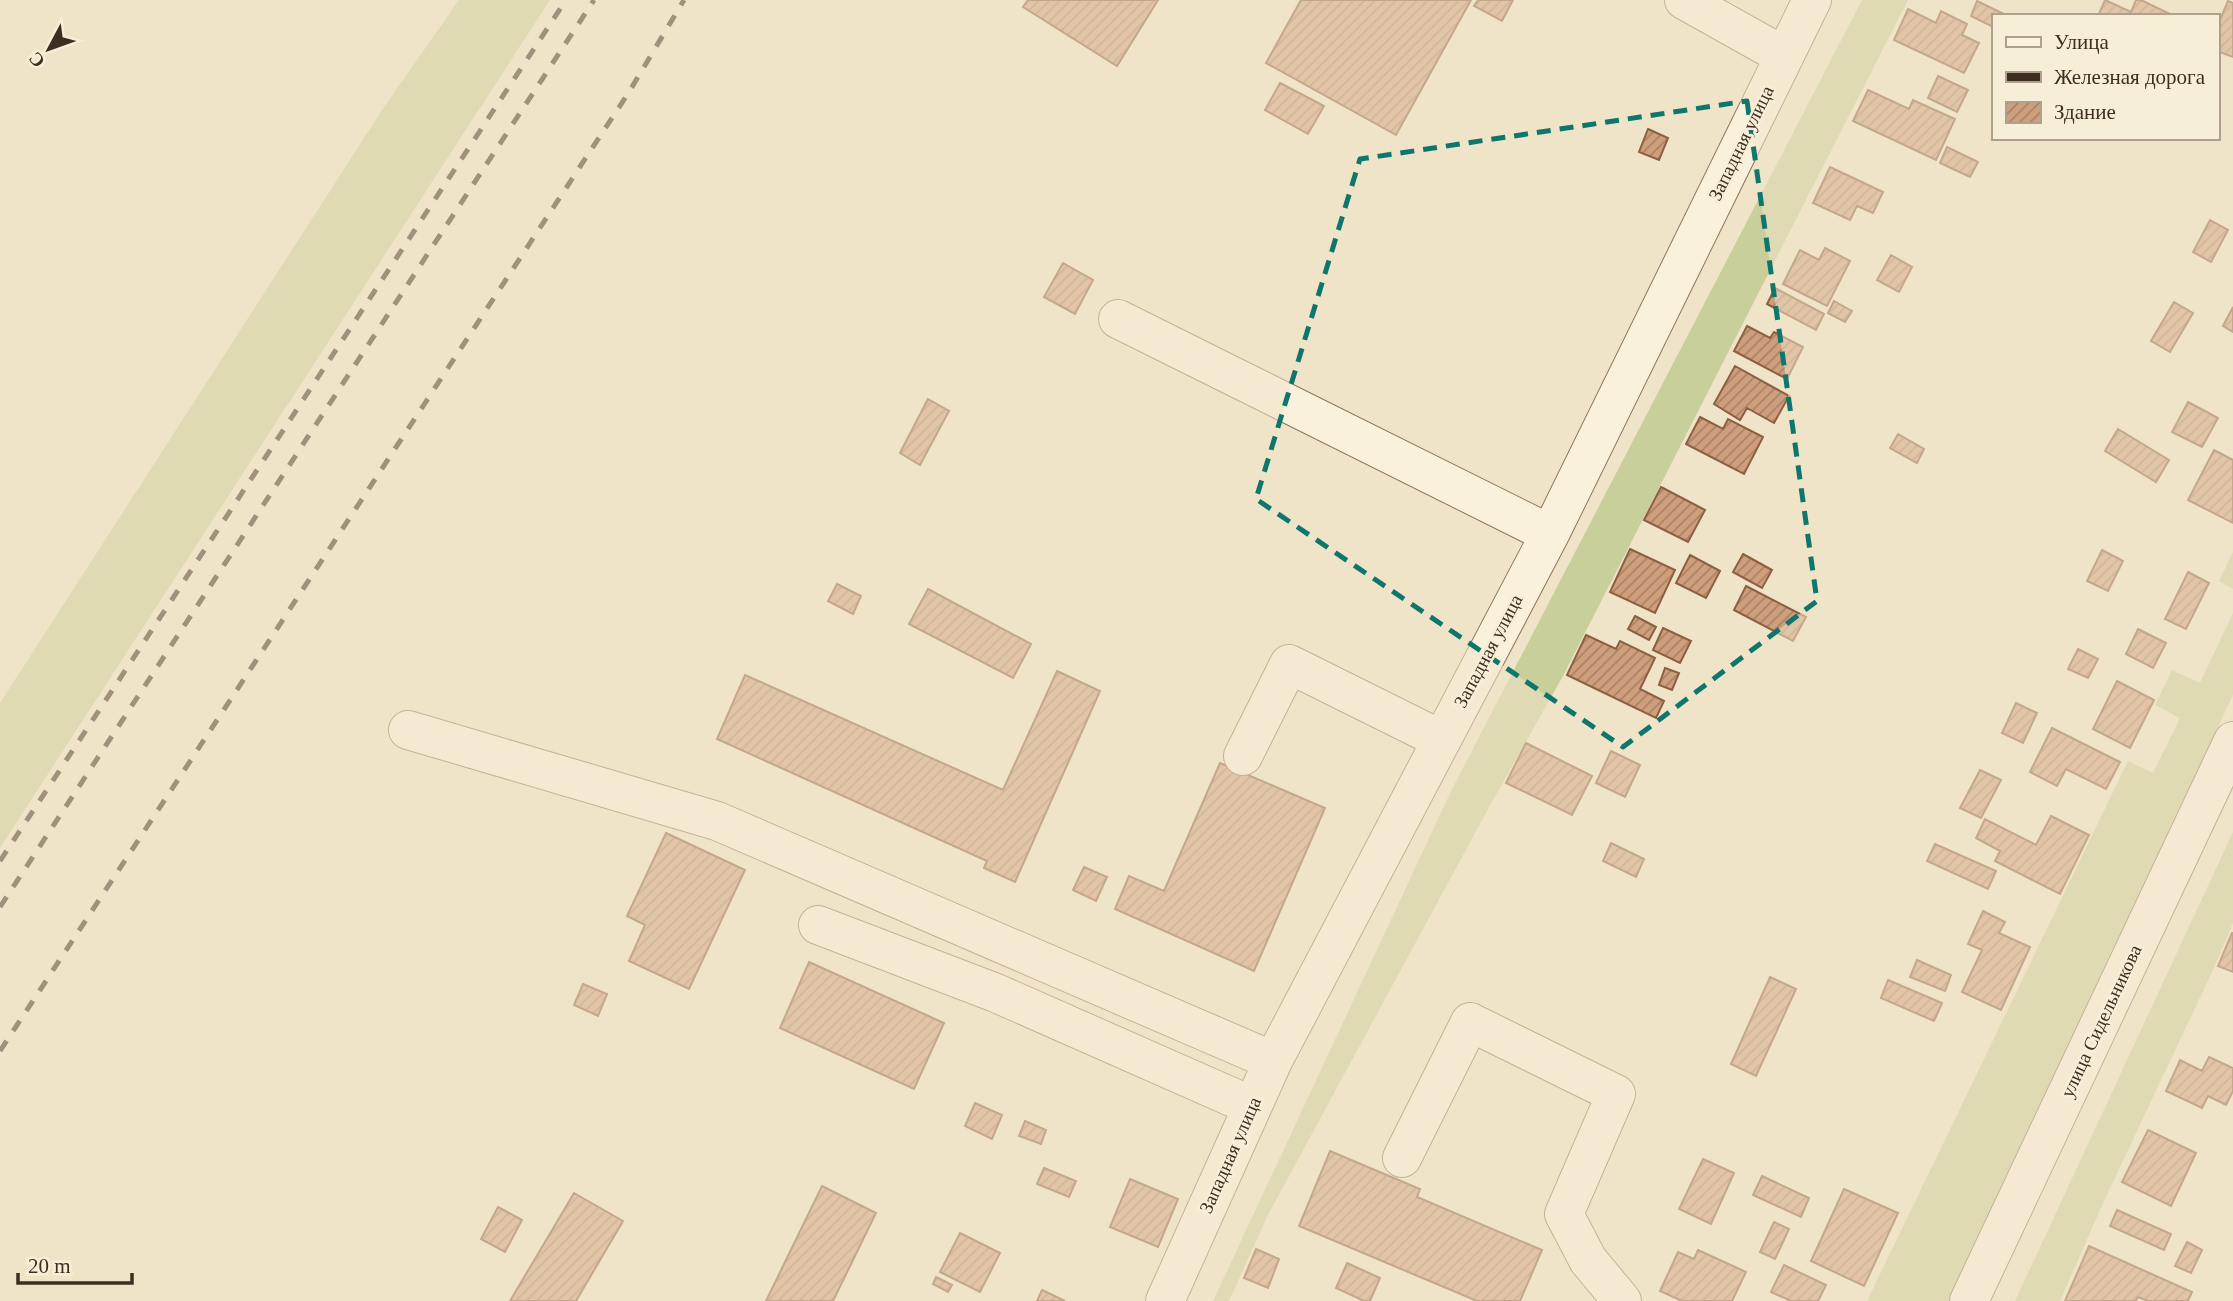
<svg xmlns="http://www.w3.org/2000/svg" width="2233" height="1301" font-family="'Times New Roman',serif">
  <defs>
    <pattern id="building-hatch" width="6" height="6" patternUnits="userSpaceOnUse" patternTransform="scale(1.75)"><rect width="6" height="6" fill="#cf9f7d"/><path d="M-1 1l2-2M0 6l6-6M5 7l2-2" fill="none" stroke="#a98266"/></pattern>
  </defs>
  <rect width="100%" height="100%" fill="#f0e4c8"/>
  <path fill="#c9cf9b" d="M 459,0 L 550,0 L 0,848 L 0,703 L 384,107 Z
    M 1862,0 L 1908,0 L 1563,676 L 1487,811 L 1268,1215 L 1229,1301 L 1213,1301 L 1452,789 Z
    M 2233,552 L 2233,589 L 2219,581 Z
    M 2233,613 L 2233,695 L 1951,1301 L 1867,1301 L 2128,761 L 2153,773 L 2180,718 L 2155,705 L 2172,670 L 2200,683 Z
    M 2233,832 L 2233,923 L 2213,970 L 2104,1201 L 2060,1301 L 2015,1301 Z"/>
  <path fill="url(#building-hatch)" stroke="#8d5f41" stroke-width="2" d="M 1028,0 L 1158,0 L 1117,66 L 1023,7 Z
    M 1301,0 L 1471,0 L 1396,135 L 1266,63 Z
    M 1478,0 L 1513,0 L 1502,21 L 1474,6 Z
    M 2105,0 L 2131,12 L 2136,0 L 2141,0 L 2174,16 L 2098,16 Z
    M 1977,1 L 2008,16 L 1993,16 L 1993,27 L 1971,16 Z
    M 2228,1 L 2233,3 L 2233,57 L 2217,51 L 2217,27 Z
    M 1908,9 L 1936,23 L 1941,11 L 1967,24 L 1962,35 L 1979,43 L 1964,73 L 1894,40 Z
    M 1938,76 L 1968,90 L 1957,112 L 1928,98 Z
    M 1280,83 L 1324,106 L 1308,134 L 1265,110 Z
    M 1868,90 L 1909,109 L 1913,100 L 1955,119 L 1936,160 L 1853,121 Z
    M 1648,129 L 1668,138 L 1659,160 L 1639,152 Z
    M 1947,147 L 1978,162 L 1970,177 L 1940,163 Z
    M 1830,167 L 1883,192 L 1873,213 L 1857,206 L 1850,220 L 1813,203 Z
    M 2210,220 L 2228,230 L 2211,262 L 2193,252 Z
    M 1825,248 L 1850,261 L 1827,306 L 1783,284 L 1800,250 L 1819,260 Z
    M 1891,255 L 1912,267 L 1899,292 L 1877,280 Z
    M 1063,263 L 1093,280 L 1075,314 L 1044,297 Z
    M 1775,288 L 1824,314 L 1816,330 L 1767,304 Z
    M 1834,301 L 1852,311 L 1845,322 L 1828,313 Z
    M 2174,302 L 2193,313 L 2170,352 L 2151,341 Z
    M 2233,307 L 2233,332 L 2223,326 Z
    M 1747,326 L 1770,338 L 1774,332 L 1803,347 L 1787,379 L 1734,351 Z
    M 1735,366 L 1789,396 L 1774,423 L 1747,408 L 1740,420 L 1714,404 Z
    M 928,399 L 949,411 L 920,465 L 900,453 Z
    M 2188,402 L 2218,418 L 2202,447 L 2172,432 Z
    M 1700,417 L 1723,429 L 1728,419 L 1763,437 L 1744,474 L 1686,444 Z
    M 2118,429 L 2169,460 L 2156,482 L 2105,451 Z
    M 1898,434 L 1924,449 L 1917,463 L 1890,448 Z
    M 2214,450 L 2233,460 L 2233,523 L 2188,500 Z
    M 1661,487 L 1705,510 L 1688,542 L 1644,520 Z
    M 1630,549 L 1675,570 L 1655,613 L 1610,592 Z
    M 2102,550 L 2123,561 L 2108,591 L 2087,581 Z
    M 1743,554 L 1772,570 L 1762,588 L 1733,572 Z
    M 1690,555 L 1720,571 L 1706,598 L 1676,583 Z
    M 2188,572 L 2209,583 L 2186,629 L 2165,619 Z
    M 837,584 L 861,596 L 853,614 L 828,601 Z
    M 1746,586 L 1806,617 L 1793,641 L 1734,610 Z
    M 928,589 L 1031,644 L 1013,678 L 909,624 Z
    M 1635,616 L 1656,627 L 1649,640 L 1628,629 Z
    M 1663,628 L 1691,641 L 1680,663 L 1653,650 Z
    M 2138,629 L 2166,643 L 2153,668 L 2126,654 Z
    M 1586,635 L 1616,649 L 1620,641 L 1655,658 L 1640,689 L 1664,701 L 1656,718 L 1567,675 Z
    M 2078,649 L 2098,659 L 2088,678 L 2068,669 Z
    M 1665,668 L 1679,673 L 1672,690 L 1659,685 Z
    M 1057,671 L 1100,691 L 1015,882 L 984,868 L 987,861 L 717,739 L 745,675 L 1003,790 Z
    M 2117,681 L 2154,700 L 2130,748 L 2093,729 Z
    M 2016,703 L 2037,713 L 2023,743 L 2002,733 Z
    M 2052,728 L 2120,762 L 2106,789 L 2066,769 L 2057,786 L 2030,772 Z
    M 1526,743 L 1592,776 L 1572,815 L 1506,783 Z
    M 1611,751 L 1640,765 L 1625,797 L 1596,783 Z
    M 1220,763 L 1325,808 L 1254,971 L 1115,909 L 1129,876 L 1164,891 Z
    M 1980,770 L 2001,780 L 1981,818 L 1960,808 Z
    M 2051,816 L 2089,835 L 2060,894 L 1995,861 L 2000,851 L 1976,838 L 1985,819 L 2036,845 Z
    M 666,833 L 745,870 L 689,989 L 629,961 L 645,925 L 627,916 Z
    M 1611,843 L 1644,859 L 1636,877 L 1603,861 Z
    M 1935,844 L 1996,871 L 1988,889 L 1927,861 Z
    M 1084,867 L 1107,877 L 1096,901 L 1073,890 Z
    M 1983,911 L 2005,922 L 1999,933 L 2030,947 L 2001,1010 L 1962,992 L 1982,950 L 1968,944 Z
    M 2232,933 L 2233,933 L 2233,972 L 2218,966 Z
    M 1917,960 L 1951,975 L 1945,991 L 1910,977 Z
    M 809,962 L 944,1023 L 914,1089 L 780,1028 Z
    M 1770,977 L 1796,989 L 1756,1076 L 1731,1064 Z
    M 1888,980 L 1942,1003 L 1934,1021 L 1881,998 Z
    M 583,984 L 607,994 L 598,1016 L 574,1005 Z
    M 2209,1057 L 2233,1068 L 2233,1091 L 2226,1105 L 2208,1096 L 2202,1108 L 2166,1091 L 2180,1060 L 2202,1071 Z
    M 975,1103 L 1002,1115 L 992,1139 L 965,1126 Z
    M 1025,1121 L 1046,1130 L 1041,1144 L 1019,1136 Z
    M 2148,1130 L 2196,1153 L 2171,1206 L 2122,1182 Z
    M 1330,1151 L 1420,1189 L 1417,1197 L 1542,1250 L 1520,1301 L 1477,1301 L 1299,1226 Z
    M 1703,1159 L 1734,1173 L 1711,1224 L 1679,1209 Z
    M 1044,1168 L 1076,1181 L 1069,1197 L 1037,1184 Z
    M 1762,1176 L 1809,1198 L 1801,1217 L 1753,1195 Z
    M 1130,1179 L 1178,1199 L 1158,1247 L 1110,1227 Z
    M 822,1186 L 876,1213 L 833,1301 L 766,1301 Z
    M 1844,1189 L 1898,1213 L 1864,1286 L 1811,1261 Z
    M 574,1193 L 623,1221 L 576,1301 L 510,1301 Z
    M 498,1207 L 522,1220 L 505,1252 L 481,1239 Z
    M 2117,1210 L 2171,1234 L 2164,1250 L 2110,1226 Z
    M 1774,1222 L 1789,1229 L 1775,1259 L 1760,1252 Z
    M 960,1233 L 1000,1253 L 980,1292 L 940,1272 Z
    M 2187,1242 L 2202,1250 L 2191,1273 L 2175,1266 Z
    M 2089,1246 L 2192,1292 L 2188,1301 L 2148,1301 L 2138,1297 L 2136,1301 L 2065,1301 Z
    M 1256,1249 L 1279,1259 L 1268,1288 L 1244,1278 Z
    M 1698,1250 L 1746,1272 L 1732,1301 L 1682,1301 L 1660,1291 L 1678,1252 L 1694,1259 Z
    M 1347,1263 L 1380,1278 L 1370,1301 L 1364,1301 L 1336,1288 Z
    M 1784,1265 L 1826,1285 L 1818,1301 L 1791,1301 L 1771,1292 Z
    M 936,1277 L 952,1285 L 948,1292 L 933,1284 Z
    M 1042,1290 L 1065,1301 L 1037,1301 Z"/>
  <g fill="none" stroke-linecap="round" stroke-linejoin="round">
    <defs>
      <path id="minor" d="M 1684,0 L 1784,56
        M 1118,319 L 1550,534
        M 408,730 L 717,821 L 1273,1061
        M 1243,756 L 1289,664 L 1442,740
        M 818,925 L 996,993 L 1252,1106
        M 1402,1158 L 1470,1022 L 1616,1094 L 1564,1214 L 1588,1260 L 1622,1301
        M 1165,1301 L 1273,1061 L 1550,534 L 1812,0
        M 1969,1301 L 2233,741"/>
    </defs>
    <use href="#minor" stroke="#8d765c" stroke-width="40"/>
    <use href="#minor" stroke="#faf1dc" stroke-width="38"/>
    <path stroke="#3d2e20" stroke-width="5" stroke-dasharray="12 12" stroke-linecap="butt" d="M 0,861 L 566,0
      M 0,907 L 594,0
      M 0,1051 L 629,92 L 684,0"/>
  </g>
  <path d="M0 0H2233V1301H0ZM 1747,101 L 1817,601 L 1623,747 L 1256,499 L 1360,159 Z" fill="#f0e4c8" fill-opacity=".55" fill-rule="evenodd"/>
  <path fill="none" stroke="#0f766e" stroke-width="5" stroke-dasharray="14 9" stroke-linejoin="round" d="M 1747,101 L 1817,601 L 1623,747 L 1256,499 L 1360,159 Z"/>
  <g text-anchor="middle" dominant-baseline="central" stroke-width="5" stroke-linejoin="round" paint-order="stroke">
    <g font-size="19" fill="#3d2e20" stroke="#f7eed8">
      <text transform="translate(1741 143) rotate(-64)">Западная улица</text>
      <text transform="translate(1488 651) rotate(-62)">Западная улица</text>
      <text transform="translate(2101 1021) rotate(-65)">улица Сидельникова</text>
      <text transform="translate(1230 1155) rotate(-66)">Западная улица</text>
    </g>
  </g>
  <rect x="1992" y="14" width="228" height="126" fill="#f7eed8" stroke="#ada18e" stroke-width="2"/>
  <rect x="2006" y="37" width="35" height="10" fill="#faf1dc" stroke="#ada18e" stroke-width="2"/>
  <text x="2054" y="49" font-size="21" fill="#3d2e20">Улица</text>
  <rect x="2006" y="72" width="35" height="10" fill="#3d2e20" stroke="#ada18e" stroke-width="2"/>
  <text x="2054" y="84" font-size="21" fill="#3d2e20">Железная дорога</text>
  <rect x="2006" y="102" width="35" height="21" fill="url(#building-hatch)" stroke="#ada18e" stroke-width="2"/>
  <text x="2054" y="119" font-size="21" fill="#3d2e20">Здание</text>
  <g transform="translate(49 49) rotate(229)" stroke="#f7eed8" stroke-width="5" paint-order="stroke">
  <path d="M0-5L12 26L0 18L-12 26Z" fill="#3d2e20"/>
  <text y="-10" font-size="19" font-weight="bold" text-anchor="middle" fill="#3d2e20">С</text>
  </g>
  <path d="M18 1273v10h114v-10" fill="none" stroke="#3d2e20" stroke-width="3.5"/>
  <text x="28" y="1273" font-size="21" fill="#3d2e20" stroke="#f7eed8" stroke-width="5" paint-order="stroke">20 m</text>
</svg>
